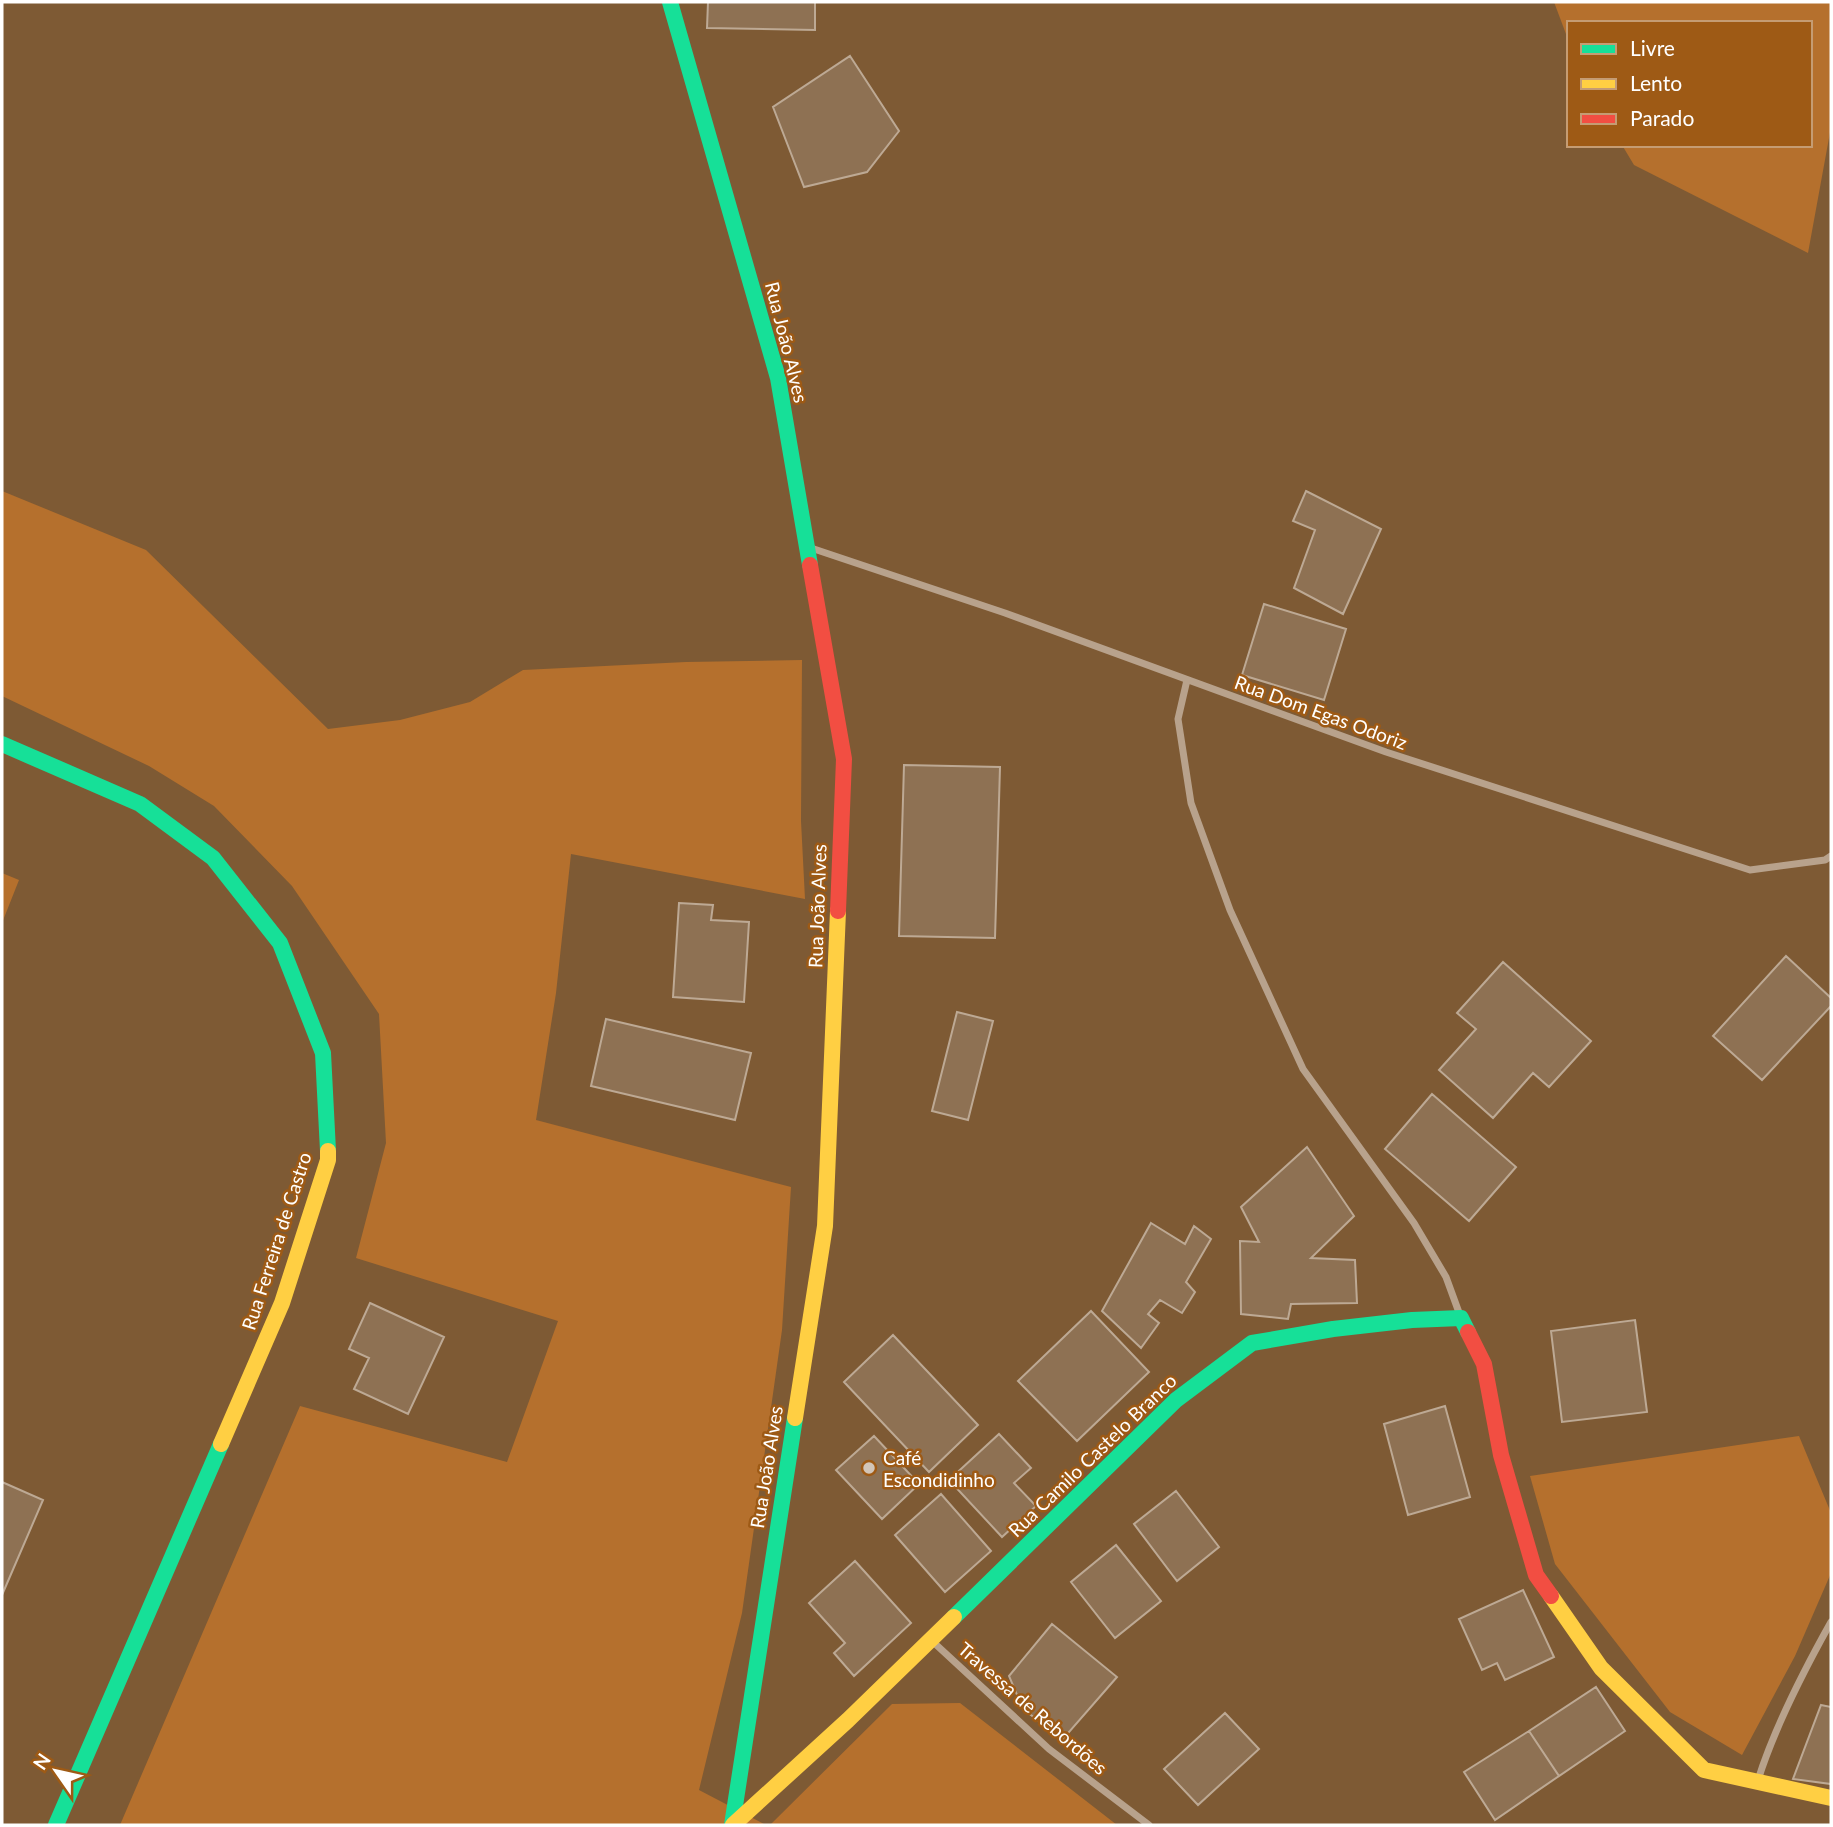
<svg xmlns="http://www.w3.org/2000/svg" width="1833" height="1827" font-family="Lato,sans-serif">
  <rect width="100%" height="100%" fill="#7e5a34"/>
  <path fill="#b5702d" d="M 1554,2 L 1831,2 L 1831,127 L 1808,253 L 1634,165 L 1622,145 L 1810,145 L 1810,23 L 1569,23 L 1569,42 Z
    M 2,491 L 146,550 L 328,729 L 400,720 L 470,702 L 523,670 L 686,662 L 802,660 L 801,821 L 805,899 L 571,854 L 556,993 L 536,1120 L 791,1187 L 782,1330 L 742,1613 L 699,1790 L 766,1825 L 120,1825 L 300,1406 L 507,1462 L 558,1321 L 356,1258 L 386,1143 L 379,1014 L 292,886 L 214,806 L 149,766 L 2,696 Z
    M 2,873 L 19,880 L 2,923 Z
    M 1799,1436 L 1831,1513 L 1831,1573 L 1795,1656 L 1742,1755 L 1670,1712 L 1555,1564 L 1530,1476 Z
    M 960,1703 L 1117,1825 L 770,1825 L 892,1704 Z"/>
  <path fill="#8e7153" stroke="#bda994" stroke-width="2" d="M 708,2 L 815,2 L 815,30 L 707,28 Z
    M 850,56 L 899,131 L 867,172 L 804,187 L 773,107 Z
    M 1306,491 L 1381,529 L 1343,614 L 1294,588 L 1315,530 L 1293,521 Z
    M 1264,604 L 1346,629 L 1324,700 L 1242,675 Z
    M 904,765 L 1000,767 L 995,938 L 899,936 Z
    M 679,903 L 713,905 L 711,920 L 749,922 L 744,1002 L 673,997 Z
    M 1786,956 L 1831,998 L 1831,1006 L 1762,1080 L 1713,1036 Z
    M 1503,962 L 1591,1041 L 1549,1087 L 1533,1073 L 1493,1118 L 1439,1070 L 1476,1029 L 1457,1013 Z
    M 957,1012 L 993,1021 L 968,1120 L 932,1111 Z
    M 606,1019 L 751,1053 L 735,1120 L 591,1086 Z
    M 1432,1094 L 1516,1167 L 1469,1221 L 1385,1149 Z
    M 1307,1147 L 1354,1216 L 1311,1258 L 1355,1260 L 1357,1303 L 1291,1304 L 1288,1319 L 1241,1314 L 1240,1241 L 1259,1242 L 1241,1207 Z
    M 1151,1223 L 1185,1244 L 1194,1226 L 1211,1239 L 1186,1282 L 1195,1292 L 1182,1313 L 1160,1300 L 1148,1314 L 1159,1323 L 1141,1348 L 1102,1311 Z
    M 370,1303 L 444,1337 L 408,1414 L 354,1389 L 369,1358 L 349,1349 Z
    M 1091,1311 L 1149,1372 L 1077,1441 L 1018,1381 Z
    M 1635,1320 L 1647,1412 L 1562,1422 L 1551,1331 Z
    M 893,1335 L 978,1425 L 929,1472 L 844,1382 Z
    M 1445,1406 L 1470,1497 L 1408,1515 L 1384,1424 Z
    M 999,1434 L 1031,1468 L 1014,1483 L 1036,1506 L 1002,1537 L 949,1480 Z
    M 874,1436 L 919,1484 L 882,1519 L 836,1470 Z
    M 2,1482 L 43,1500 L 2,1595 Z
    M 1176,1491 L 1219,1547 L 1177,1581 L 1134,1524 Z
    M 941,1494 L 991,1551 L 945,1592 L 895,1535 Z
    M 1116,1545 L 1161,1601 L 1115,1638 L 1071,1582 Z
    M 855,1561 L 911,1623 L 854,1676 L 834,1653 L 845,1643 L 809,1603 Z
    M 1523,1590 L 1554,1657 L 1505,1680 L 1497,1663 L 1482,1670 L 1459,1619 Z
    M 1052,1624 L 1117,1677 L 1063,1739 L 1023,1709 L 1009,1676 Z
    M 1596,1687 L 1625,1731 L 1559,1776 L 1529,1731 Z
    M 1821,1705 L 1831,1707 L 1831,1784 L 1793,1779 Z
    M 1225,1713 L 1259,1749 L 1198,1805 L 1164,1769 Z
    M 1529,1731 L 1559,1776 L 1495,1820 L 1464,1772 Z"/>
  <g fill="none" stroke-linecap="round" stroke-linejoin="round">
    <path stroke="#b8a28c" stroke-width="7" d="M 808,547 L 1005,613 L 1386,752 L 1750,870 L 1825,860 L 1831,856
      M 1187,680 L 1178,719 L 1191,803 L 1230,910 L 1303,1069 L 1414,1223 L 1446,1277 L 1461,1318
      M 931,1640 L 1049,1749 L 1149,1825
      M 1758,1780 C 1775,1726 1803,1672 1831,1622"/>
    <path stroke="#16e098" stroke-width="16" d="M 670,2 L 778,378 L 810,565
      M 2,744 L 140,804 L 213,858 L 280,943 L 323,1053 L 328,1151
      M 954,1617 L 1176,1400 L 1252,1343 L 1333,1329 L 1412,1320 L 1461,1318 L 1468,1332
      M 56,1825 L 221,1444
      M 732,1825 L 795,1418"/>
    <path stroke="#ffcf43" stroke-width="16" d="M 795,1418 L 825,1226 L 838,911
      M 221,1444 L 282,1303 L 328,1160 L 328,1151
      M 1551,1596 L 1601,1668 L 1704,1770 L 1831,1798
      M 733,1825 L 848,1720 L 954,1617"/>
    <path stroke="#f24e42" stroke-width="16" d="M 810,565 L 844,759 L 838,911
      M 1468,1332 L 1484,1364 L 1501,1455 L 1536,1575 L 1551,1596"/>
  </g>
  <circle fill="#d2c5b8" stroke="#9e5a15" stroke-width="2.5" cx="869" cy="1468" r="7"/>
  <g text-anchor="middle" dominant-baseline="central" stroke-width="5" stroke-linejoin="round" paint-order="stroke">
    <g font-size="19" fill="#fff" stroke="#9e5a15">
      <text transform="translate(787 342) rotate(76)">Rua João Alves</text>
      <text transform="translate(1321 712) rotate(20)">Rua Dom Egas Odoriz</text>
      <text transform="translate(817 906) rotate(-88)">Rua João Alves</text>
      <text transform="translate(276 1241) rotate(-72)">Rua Ferreira de Castro</text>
      <text transform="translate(1092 1455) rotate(-44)">Rua Camilo Castelo Branco</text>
      <text transform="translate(766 1467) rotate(-81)">Rua João Alves</text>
      <text transform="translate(1033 1708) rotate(41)">Travessa de Rebordões</text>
    </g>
    <g font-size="19" fill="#fff" stroke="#9e5a15" text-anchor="start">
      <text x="883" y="1457">Café<tspan x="883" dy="22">Escondidinho</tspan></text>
    </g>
  </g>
  <rect width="1833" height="1827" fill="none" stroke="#ffffff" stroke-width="7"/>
  <rect x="1567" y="21" width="245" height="126" fill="#9e5a15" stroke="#c59c73" stroke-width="2"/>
  <rect x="1581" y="44" width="35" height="10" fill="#16e098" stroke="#c59c73" stroke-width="2"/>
  <text x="1630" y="56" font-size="21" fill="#ffffff">Livre</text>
  <rect x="1581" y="79" width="35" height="10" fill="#ffcf43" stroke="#c59c73" stroke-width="2"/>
  <text x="1630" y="91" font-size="21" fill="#ffffff">Lento</text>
  <rect x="1581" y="114" width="35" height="10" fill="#f24e42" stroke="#c59c73" stroke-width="2"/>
  <text x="1630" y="126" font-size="21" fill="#ffffff">Parado</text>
  <g transform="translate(56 1771) rotate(304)" stroke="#9e5a15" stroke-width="5" paint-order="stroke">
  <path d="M0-5L12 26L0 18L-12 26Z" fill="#ffffff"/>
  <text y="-10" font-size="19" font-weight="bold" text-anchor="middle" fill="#ffffff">N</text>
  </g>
</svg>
